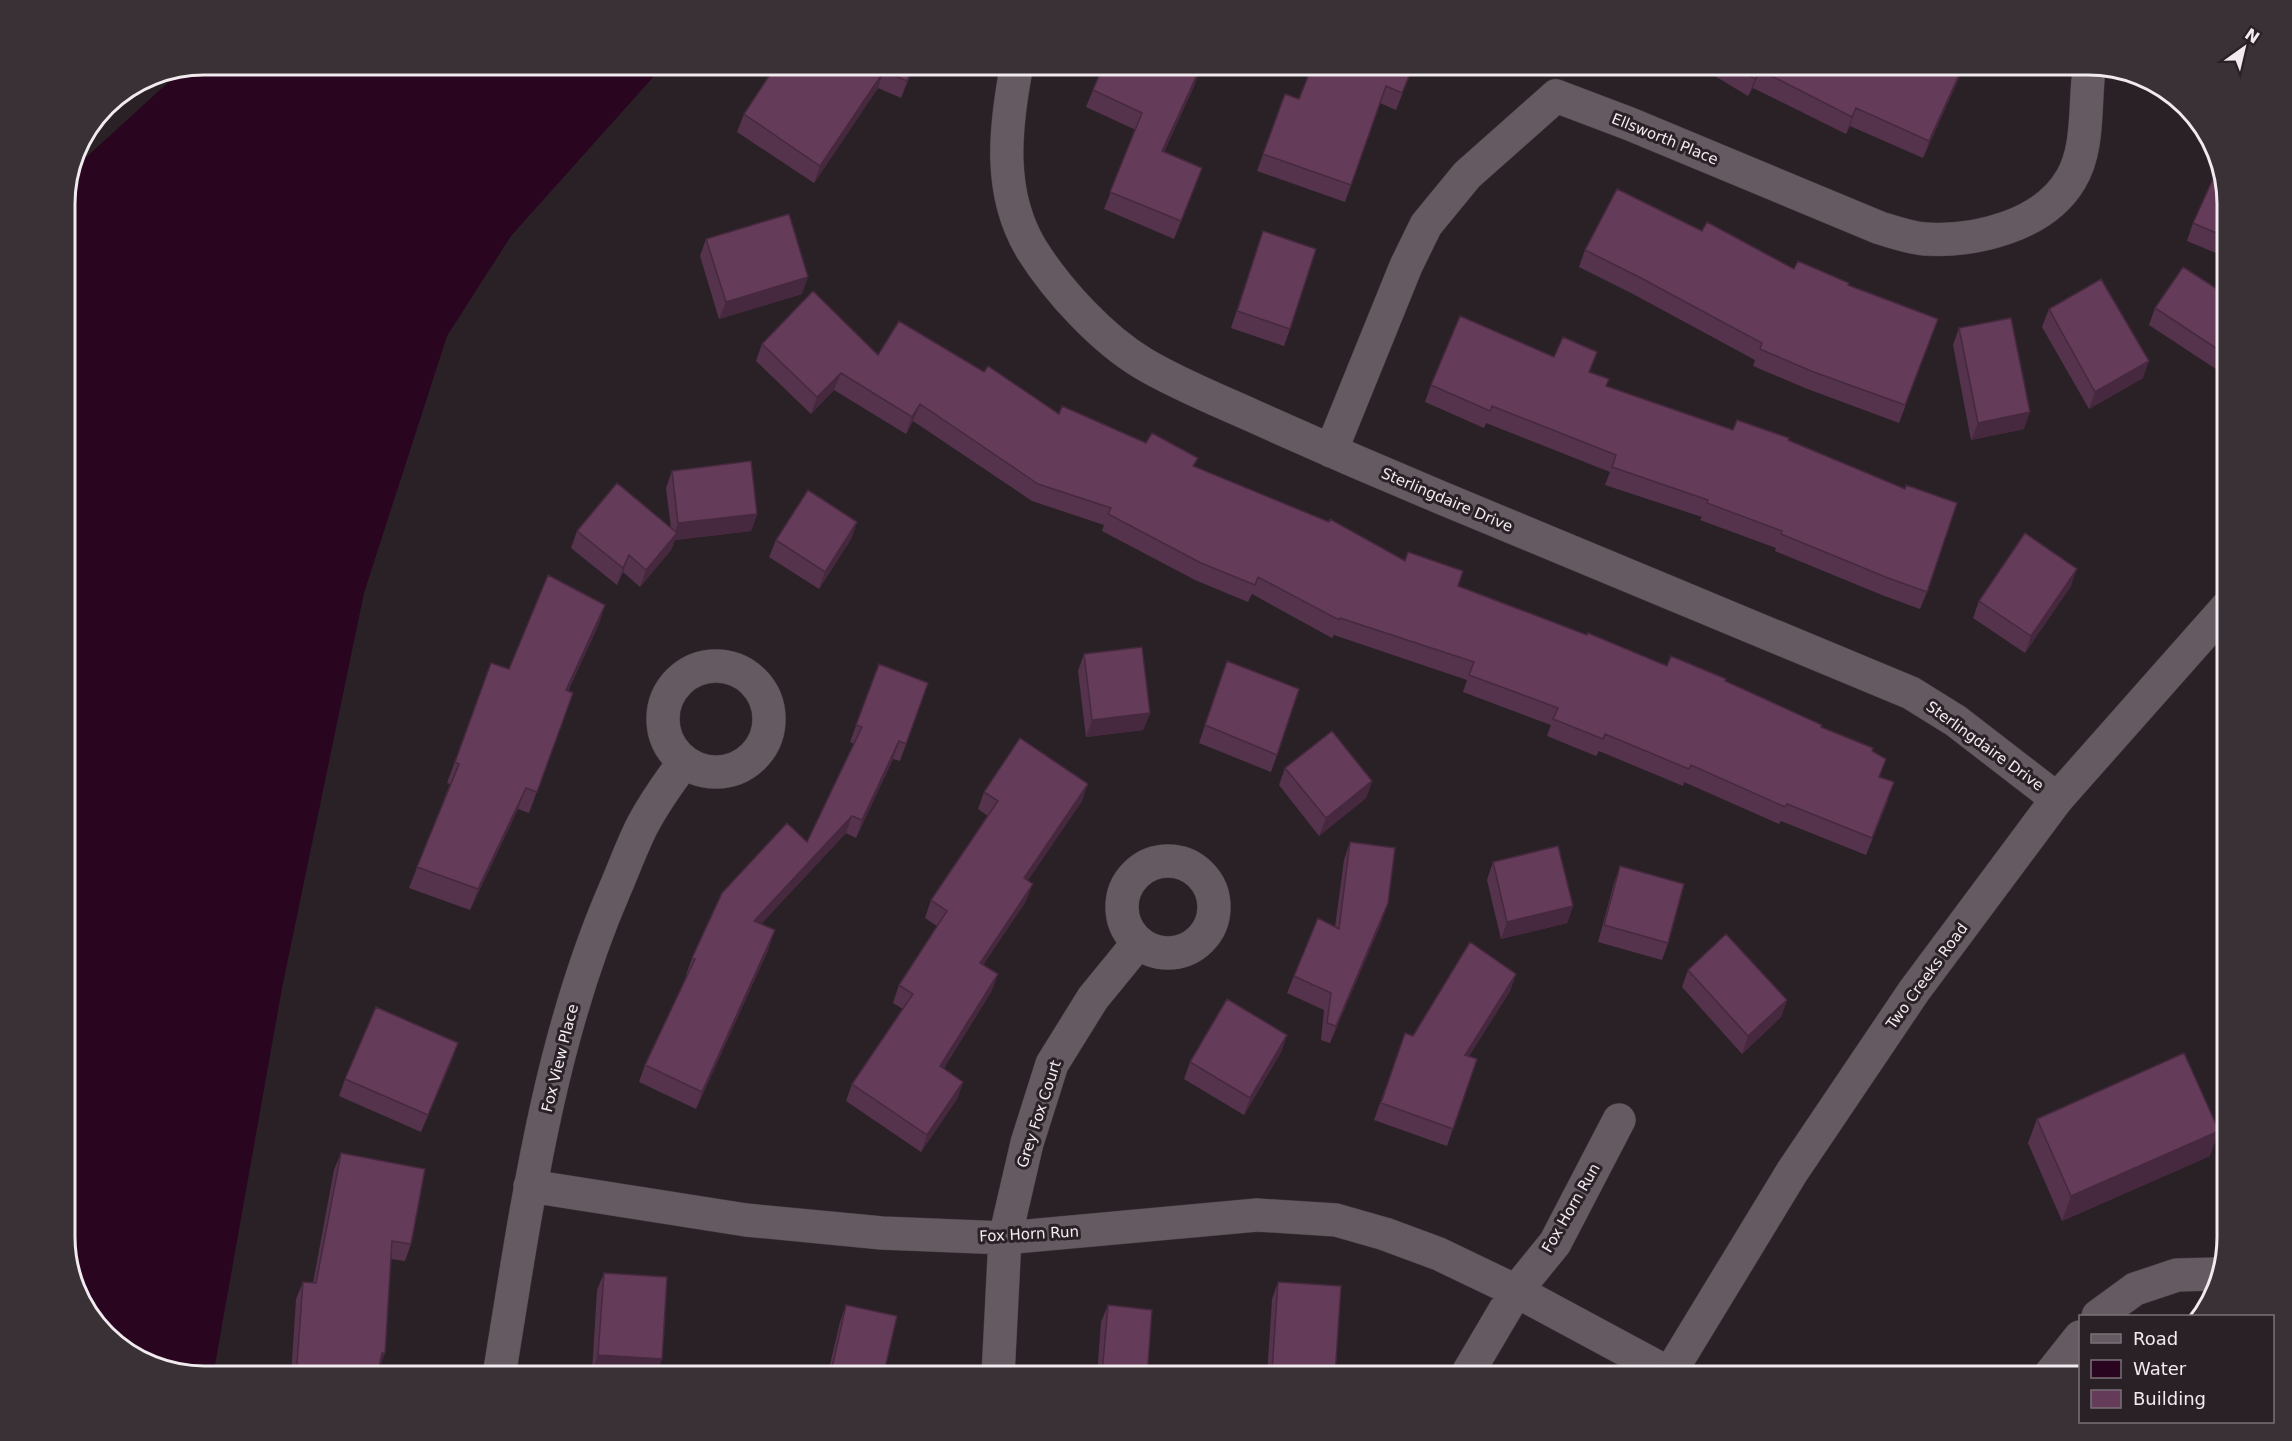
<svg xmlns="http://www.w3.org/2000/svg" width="2292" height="1441" font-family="'DejaVu Sans',sans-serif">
  <rect width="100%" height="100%" fill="#2a2127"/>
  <path fill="#290520" d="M 204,65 L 664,65 L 511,236 L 447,336 L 364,593 L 282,988 L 213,1376 L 204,1376 L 127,1353 L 83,1307 L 65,1246 L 65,195 L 70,172 L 184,68 Z"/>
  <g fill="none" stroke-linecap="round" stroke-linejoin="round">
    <defs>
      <path id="minor" d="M 1017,64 C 1005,127 997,193 1032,250 C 1058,291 1102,339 1144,364 C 1178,384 1215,399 1251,415 C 1313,443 1375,470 1437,496 C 1595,562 1753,627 1911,693 L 1956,721 L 2057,799
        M 1331,451 L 1406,266 L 1426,225 L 1467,175 L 1556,96 L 1630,124 L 1880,228 C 1894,232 1910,238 1925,239 C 1975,242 2044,226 2071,179 C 2088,151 2085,111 2088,80
        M663 719a53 53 0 1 1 106 0a53 53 0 1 1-106 0Z
        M1122 907a46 46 0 1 1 92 0a46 46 0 1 1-92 0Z
        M 530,1186 L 746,1220 L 882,1233 L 1005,1238 L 1257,1215 L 1336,1220 L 1385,1234 L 1439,1254 L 1516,1291 L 1674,1376
        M 2098,1316 L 2135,1289 L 2177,1275 L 2216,1274
        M 499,1376 C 526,1212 548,1043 615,889 C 624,868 632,846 642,826 C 654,803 669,782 684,762
        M 998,1376 L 1005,1238 L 1027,1143 L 1052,1064 L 1093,998 L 1138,943
        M 1466,1376 L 1516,1291 L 1555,1243 L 1619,1120
        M 2049,1376 L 2080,1337"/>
      <path id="tertiary" d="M 1668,1376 L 1792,1172 L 1914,991 L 2057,799 L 2227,607"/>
    </defs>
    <use href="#minor" stroke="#443b41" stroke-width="34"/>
    <use href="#tertiary" stroke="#443b41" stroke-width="34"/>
    <use href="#minor" stroke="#655a61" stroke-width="33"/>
    <use href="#tertiary" stroke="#655a61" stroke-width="33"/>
  </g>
  <path fill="#56334c" d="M 807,64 L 915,64 L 901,98 L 878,88 L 814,183 L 737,132 L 744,114 L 802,74 Z
    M 1414,64 L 1396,110 L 1380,103 L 1345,202 L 1257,171 L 1285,94 L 1299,99 Z
    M 1695,64 L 1964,64 L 1959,78 L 1923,158 L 1850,126 L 1846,134 L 1753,88 L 1748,96 Z
    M 1195,84 L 1164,152 L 1202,168 L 1174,239 L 1104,209 L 1136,130 L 1086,107 L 1093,90 Z
    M 2228,204 L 2228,258 L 2187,241 L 2193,223 Z
    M 1263,231 L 1290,329 L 1284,346 L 1231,328 Z
    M 1702,231 L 1794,269 L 1848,285 L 1938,319 L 1899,423 L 1805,388 L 1753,366 L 1755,360 L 1633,294 L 1579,267 L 1585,250 Z
    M 706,239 L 802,294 L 719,319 L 700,256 Z
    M 2228,296 L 2228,377 L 2149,325 L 2155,308 Z
    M 2049,309 L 2143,378 L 2089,409 L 2042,327 Z
    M 1959,328 L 2024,429 L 1971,440 L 1953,345 Z
    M 762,344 L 878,355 L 984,372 L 1059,414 L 1195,467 L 1405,561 L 1458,586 L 1667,666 L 1725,681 L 1872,751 L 1888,800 L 1866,855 L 1781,821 L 1779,824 L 1684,782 L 1683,786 L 1599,751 L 1596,756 L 1547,736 L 1551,725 L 1463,692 L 1467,680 L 1334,635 L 1332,638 L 1252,594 L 1248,602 L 1195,580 L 1102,531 L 1104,525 L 1032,501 L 913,421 L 906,434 L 834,390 L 811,414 L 756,361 Z
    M 1554,357 L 1590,372 L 1606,386 L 1733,430 L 1788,440 L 1927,592 L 1920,609 L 1882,595 L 1775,551 L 1776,548 L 1700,520 L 1702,517 L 1605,485 L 1610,472 L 1486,423 L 1484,428 L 1425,402 L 1431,385 Z
    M 672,471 L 757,514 L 751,531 L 675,540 L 671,550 L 640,587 L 623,572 L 617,585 L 571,548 L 577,531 L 671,528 L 666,488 Z
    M 857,522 L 851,539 L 819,589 L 769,557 L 776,540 Z
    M 2071,586 L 2025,653 L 1973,618 L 1979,601 Z
    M 605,605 L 598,626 L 568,691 L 573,693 L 529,813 L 518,809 L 470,910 L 409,888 L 450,784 L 447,783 L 491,663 L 509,669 Z
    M 1084,654 L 1150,713 L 1143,730 L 1086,737 L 1078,671 Z
    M 879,664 L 928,683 L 900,761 L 893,759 L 856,838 L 846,833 L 761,924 L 769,948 L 696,1109 L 639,1082 L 645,1065 L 687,975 L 686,975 L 692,958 L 807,842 L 854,744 L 850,742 Z
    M 1221,678 L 1277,755 L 1271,772 L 1199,743 Z
    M 1285,768 L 1372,781 L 1366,798 L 1319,836 L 1279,785 Z
    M 984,792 L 1082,801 L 1027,881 L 1026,901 L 983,965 L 998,974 L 991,992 L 944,1068 L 963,1082 L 957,1099 L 921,1152 L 846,1101 L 852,1084 L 903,1009 L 893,1003 L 899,985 L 937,926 L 925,918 L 931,900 L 988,816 L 978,809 Z
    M 1350,842 L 1382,921 L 1330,1043 L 1321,1040 L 1324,1010 L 1287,993 L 1294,976 L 1335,927 L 1344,860 Z
    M 1493,862 L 1573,906 L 1567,923 L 1501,939 L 1487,880 Z
    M 1620,866 L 1668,943 L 1662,960 L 1598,942 L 1614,883 Z
    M 1688,970 L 1787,1000 L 1781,1017 L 1742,1054 L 1682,987 Z
    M 1516,974 L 1510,991 L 1469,1056 L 1477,1059 L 1447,1146 L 1374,1120 L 1405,1033 L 1413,1036 Z
    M 1287,1035 L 1281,1052 L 1244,1115 L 1184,1079 L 1190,1062 Z
    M 452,1060 L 421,1132 L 339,1096 L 345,1079 Z
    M 2037,1119 L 2210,1156 L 2062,1221 L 2028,1143 Z
    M 341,1153 L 411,1244 L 405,1261 L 391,1259 L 377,1377 L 283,1377 L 291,1376 L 296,1299 L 303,1282 L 313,1283 L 334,1170 Z
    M 604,1273 L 656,1376 L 592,1372 L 597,1290 Z
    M 1278,1282 L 1335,1376 L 1267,1376 L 1272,1299 Z
    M 846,1305 L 883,1377 L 827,1377 L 840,1322 Z
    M 1108,1305 L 1147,1376 L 1097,1376 L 1101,1322 Z"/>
  <path fill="#46293e" d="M 914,64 L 915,64 L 901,98 L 907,81 Z
    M 1203,64 L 1195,84 L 1156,169 L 1162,151 Z
    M 1964,64 L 1959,78 L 1923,158 L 1929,141 Z
    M 1760,70 L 1753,88 L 1748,96 L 1755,79 Z
    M 884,71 L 878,88 L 814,183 L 820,166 Z
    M 1856,108 L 1850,126 L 1846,134 L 1852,117 Z
    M 1202,168 L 1196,185 L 1174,239 L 1181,221 Z
    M 808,277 L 802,294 L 719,319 L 726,302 Z
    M 2149,361 L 2143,378 L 2089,409 L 2095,392 Z
    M 841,373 L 834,390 L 811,414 L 817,397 Z
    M 920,404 L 913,421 L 906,434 L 912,417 Z
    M 2030,412 L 2024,429 L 1971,440 L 1978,423 Z
    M 757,514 L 751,531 L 675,540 L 671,550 L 640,587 L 646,570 L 673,538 L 678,523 Z
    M 857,522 L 851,539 L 819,589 L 825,572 Z
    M 629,555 L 623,572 L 617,585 L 623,568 Z
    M 2077,569 L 2071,586 L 2025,653 L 2031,636 Z
    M 605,605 L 598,626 L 558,711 L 566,690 Z
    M 1150,713 L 1143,730 L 1086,737 L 1092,720 Z
    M 899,741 L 893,759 L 856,838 L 862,820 Z
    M 1372,781 L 1366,798 L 1319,836 L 1326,818 Z
    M 1088,784 L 1082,801 L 1018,895 L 1024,878 Z
    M 526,788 L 518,809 L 470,910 L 478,889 Z
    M 852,816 L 846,833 L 748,938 L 754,921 Z
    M 1033,884 L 1026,901 L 973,980 L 980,963 Z
    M 1388,903 L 1382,921 L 1330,1043 L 1336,1026 Z
    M 1573,906 L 1567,923 L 1501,939 L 1507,922 Z
    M 775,930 L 769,948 L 696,1109 L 702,1092 Z
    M 998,974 L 991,992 L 934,1083 L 940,1066 Z
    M 1516,974 L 1510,991 L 1459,1072 L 1465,1055 Z
    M 1787,1000 L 1781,1017 L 1742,1054 L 1748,1036 Z
    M 1287,1035 L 1281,1052 L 1244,1115 L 1250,1098 Z
    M 458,1043 L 452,1060 L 421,1132 L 428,1115 Z
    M 963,1082 L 957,1099 L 921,1152 L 927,1135 Z
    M 2219,1131 L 2210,1156 L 2062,1221 L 2071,1196 Z
    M 382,1353 L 385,1353 L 379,1370 Z
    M 598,1355 L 662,1359 L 656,1376 L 592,1372 Z
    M 1272,1371 L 1335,1375 L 1335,1376 L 1270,1376 Z
    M 1102,1374 L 1131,1376 L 1101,1376 Z"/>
  <path fill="#643b58" stroke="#46293e" stroke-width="1.5" d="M 777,64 L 788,64 L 802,74 L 807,64 L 914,64 L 907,81 L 884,71 L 820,166 L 744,114 Z
    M 1104,64 L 1202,64 L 1162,151 L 1202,168 L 1181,221 L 1110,192 L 1142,113 L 1093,90 Z
    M 1313,64 L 1414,64 L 1402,93 L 1386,86 L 1351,185 L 1263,154 L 1285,94 L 1299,99 Z
    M 1730,64 L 1964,64 L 1929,141 L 1856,108 L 1852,117 L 1760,70 L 1755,79 Z
    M 2218,168 L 2228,204 L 2228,238 L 2193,223 Z
    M 1617,189 L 1702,231 L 1707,222 L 1794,269 L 1798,261 L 1849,283 L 1848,285 L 1938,319 L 1905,405 L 1811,371 L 1760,349 L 1762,343 L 1639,277 L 1585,250 Z
    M 789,214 L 808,277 L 726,302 L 706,239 Z
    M 1263,231 L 1316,249 L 1290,329 L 1237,311 Z
    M 2183,267 L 2228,296 L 2228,356 L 2155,308 Z
    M 2101,279 L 2149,361 L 2095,392 L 2049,309 Z
    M 813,291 L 878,355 L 899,321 L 984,372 L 988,366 L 1059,414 L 1062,406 L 1146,443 L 1152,433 L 1198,458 L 1193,466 L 1329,522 L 1330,519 L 1405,561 L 1408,552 L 1463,571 L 1458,586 L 1587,635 L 1588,633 L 1667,666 L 1671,656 L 1726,679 L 1725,681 L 1822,725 L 1821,727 L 1873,748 L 1872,751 L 1886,759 L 1879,777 L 1894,782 L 1872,838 L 1787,804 L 1785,807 L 1691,765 L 1689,769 L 1605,734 L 1603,739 L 1553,719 L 1558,708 L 1469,675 L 1474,662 L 1340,618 L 1339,620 L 1258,577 L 1255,585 L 1201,563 L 1108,514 L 1111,508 L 1038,484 L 920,404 L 912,417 L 841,373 L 817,397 L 762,344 Z
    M 1460,316 L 1554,357 L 1563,337 L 1597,352 L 1589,372 L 1609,379 L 1606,386 L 1733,430 L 1737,420 L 1789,438 L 1788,440 L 1905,489 L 1906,485 L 1957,503 L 1927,592 L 1888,578 L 1781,534 L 1782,531 L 1707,503 L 1708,500 L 1612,467 L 1616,455 L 1492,406 L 1490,411 L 1431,385 Z
    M 2011,318 L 2030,412 L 1978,423 L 1959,328 Z
    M 751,461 L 757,514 L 678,523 L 672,471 Z
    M 617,483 L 677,533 L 646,570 L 629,555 L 623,568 L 577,531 Z
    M 808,490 L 857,522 L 825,572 L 776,540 Z
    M 2025,533 L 2077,569 L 2031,636 L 1979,601 Z
    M 548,575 L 605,605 L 566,690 L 573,693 L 537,792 L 526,788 L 478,889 L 417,867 L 459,764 L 455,762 L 491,663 L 509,669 Z
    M 1142,647 L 1150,713 L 1092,720 L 1084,654 Z
    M 1227,661 L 1299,689 L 1277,755 L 1205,725 Z
    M 879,664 L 928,683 L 906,744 L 899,741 L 862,820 L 852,816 L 754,921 L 775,930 L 702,1092 L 645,1065 L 695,959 L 692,958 L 722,893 L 787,823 L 807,842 L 862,727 L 856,725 Z
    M 1332,731 L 1372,781 L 1326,818 L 1285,768 Z
    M 1020,738 L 1088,784 L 1024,878 L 1033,884 L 980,963 L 998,974 L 940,1066 L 963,1082 L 927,1135 L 852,1084 L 913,994 L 899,985 L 947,911 L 931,900 L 998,801 L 984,792 Z
    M 1350,842 L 1395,848 L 1388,903 L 1336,1026 L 1327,1023 L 1331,993 L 1294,976 L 1318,918 L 1339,929 Z
    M 1558,846 L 1573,906 L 1507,922 L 1493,862 Z
    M 1620,866 L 1684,884 L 1668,943 L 1604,925 Z
    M 1726,934 L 1787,1000 L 1748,1036 L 1688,970 Z
    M 1470,942 L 1516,974 L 1465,1055 L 1477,1059 L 1453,1129 L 1381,1103 L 1405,1033 L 1413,1036 Z
    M 1227,999 L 1287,1035 L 1250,1098 L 1190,1062 Z
    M 376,1007 L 458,1043 L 428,1115 L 345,1079 Z
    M 2184,1053 L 2219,1131 L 2071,1196 L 2037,1119 Z
    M 341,1153 L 425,1169 L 411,1244 L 392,1241 L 385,1353 L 382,1353 L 377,1377 L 296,1377 L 303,1282 L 316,1283 Z
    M 604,1273 L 667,1277 L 662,1359 L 598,1355 Z
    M 1278,1282 L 1341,1286 L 1335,1375 L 1272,1371 Z
    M 846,1305 L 897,1316 L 883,1377 L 830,1377 Z
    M 1108,1305 L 1152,1310 L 1147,1376 L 1131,1376 L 1102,1374 Z"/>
  <g text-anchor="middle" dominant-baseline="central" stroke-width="6" stroke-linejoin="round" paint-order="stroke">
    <g font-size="15" fill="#f1eaee" stroke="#2a2127">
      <text transform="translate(1665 139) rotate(22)">Ellsworth Place</text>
      <text transform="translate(1447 500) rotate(23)">Sterlingdaire Drive</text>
      <text transform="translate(1985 746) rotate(36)">Sterlingdaire Drive</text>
      <text transform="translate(1927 976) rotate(-54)">Two Creeks Road</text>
      <text transform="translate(560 1058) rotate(-76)">Fox View Place</text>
      <text transform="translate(1039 1114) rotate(-72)">Grey Fox Court</text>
      <text transform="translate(1571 1208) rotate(-60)">Fox Horn Run</text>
      <text transform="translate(1029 1234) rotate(-3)">Fox Horn Run</text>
    </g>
  </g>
  <path d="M0 0H2292V1441H0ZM204 75H2088A129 129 0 0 1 2217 204V1237A129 129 0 0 1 2088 1366H204A129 129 0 0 1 75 1237V204A129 129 0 0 1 204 75Z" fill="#3a3137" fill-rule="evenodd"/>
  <path fill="none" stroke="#f1eaee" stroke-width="3" d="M204 75H2088A129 129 0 0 1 2217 204V1237A129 129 0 0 1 2088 1366H204A129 129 0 0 1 75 1237V204A129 129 0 0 1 204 75Z"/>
  <rect x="2079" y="1315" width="195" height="108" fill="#2a2127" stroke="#7a7177" stroke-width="1.5"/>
  <rect x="2091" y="1334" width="30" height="9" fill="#655a61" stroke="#7a7177" stroke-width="1.5"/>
  <text x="2133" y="1345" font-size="18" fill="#f1eaee">Road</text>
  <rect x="2091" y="1360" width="30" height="18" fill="#290520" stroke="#7a7177" stroke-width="1.5"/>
  <text x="2133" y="1375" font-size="18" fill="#f1eaee">Water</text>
  <rect x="2091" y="1390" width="30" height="18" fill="#643b58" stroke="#7a7177" stroke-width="1.5"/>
  <text x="2133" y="1405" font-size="18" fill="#f1eaee">Building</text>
  <g transform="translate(2244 48) rotate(34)" stroke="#2a2127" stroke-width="4.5" paint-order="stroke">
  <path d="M0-4.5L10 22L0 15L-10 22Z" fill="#f1eaee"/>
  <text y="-9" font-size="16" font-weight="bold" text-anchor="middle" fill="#f1eaee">N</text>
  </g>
</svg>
